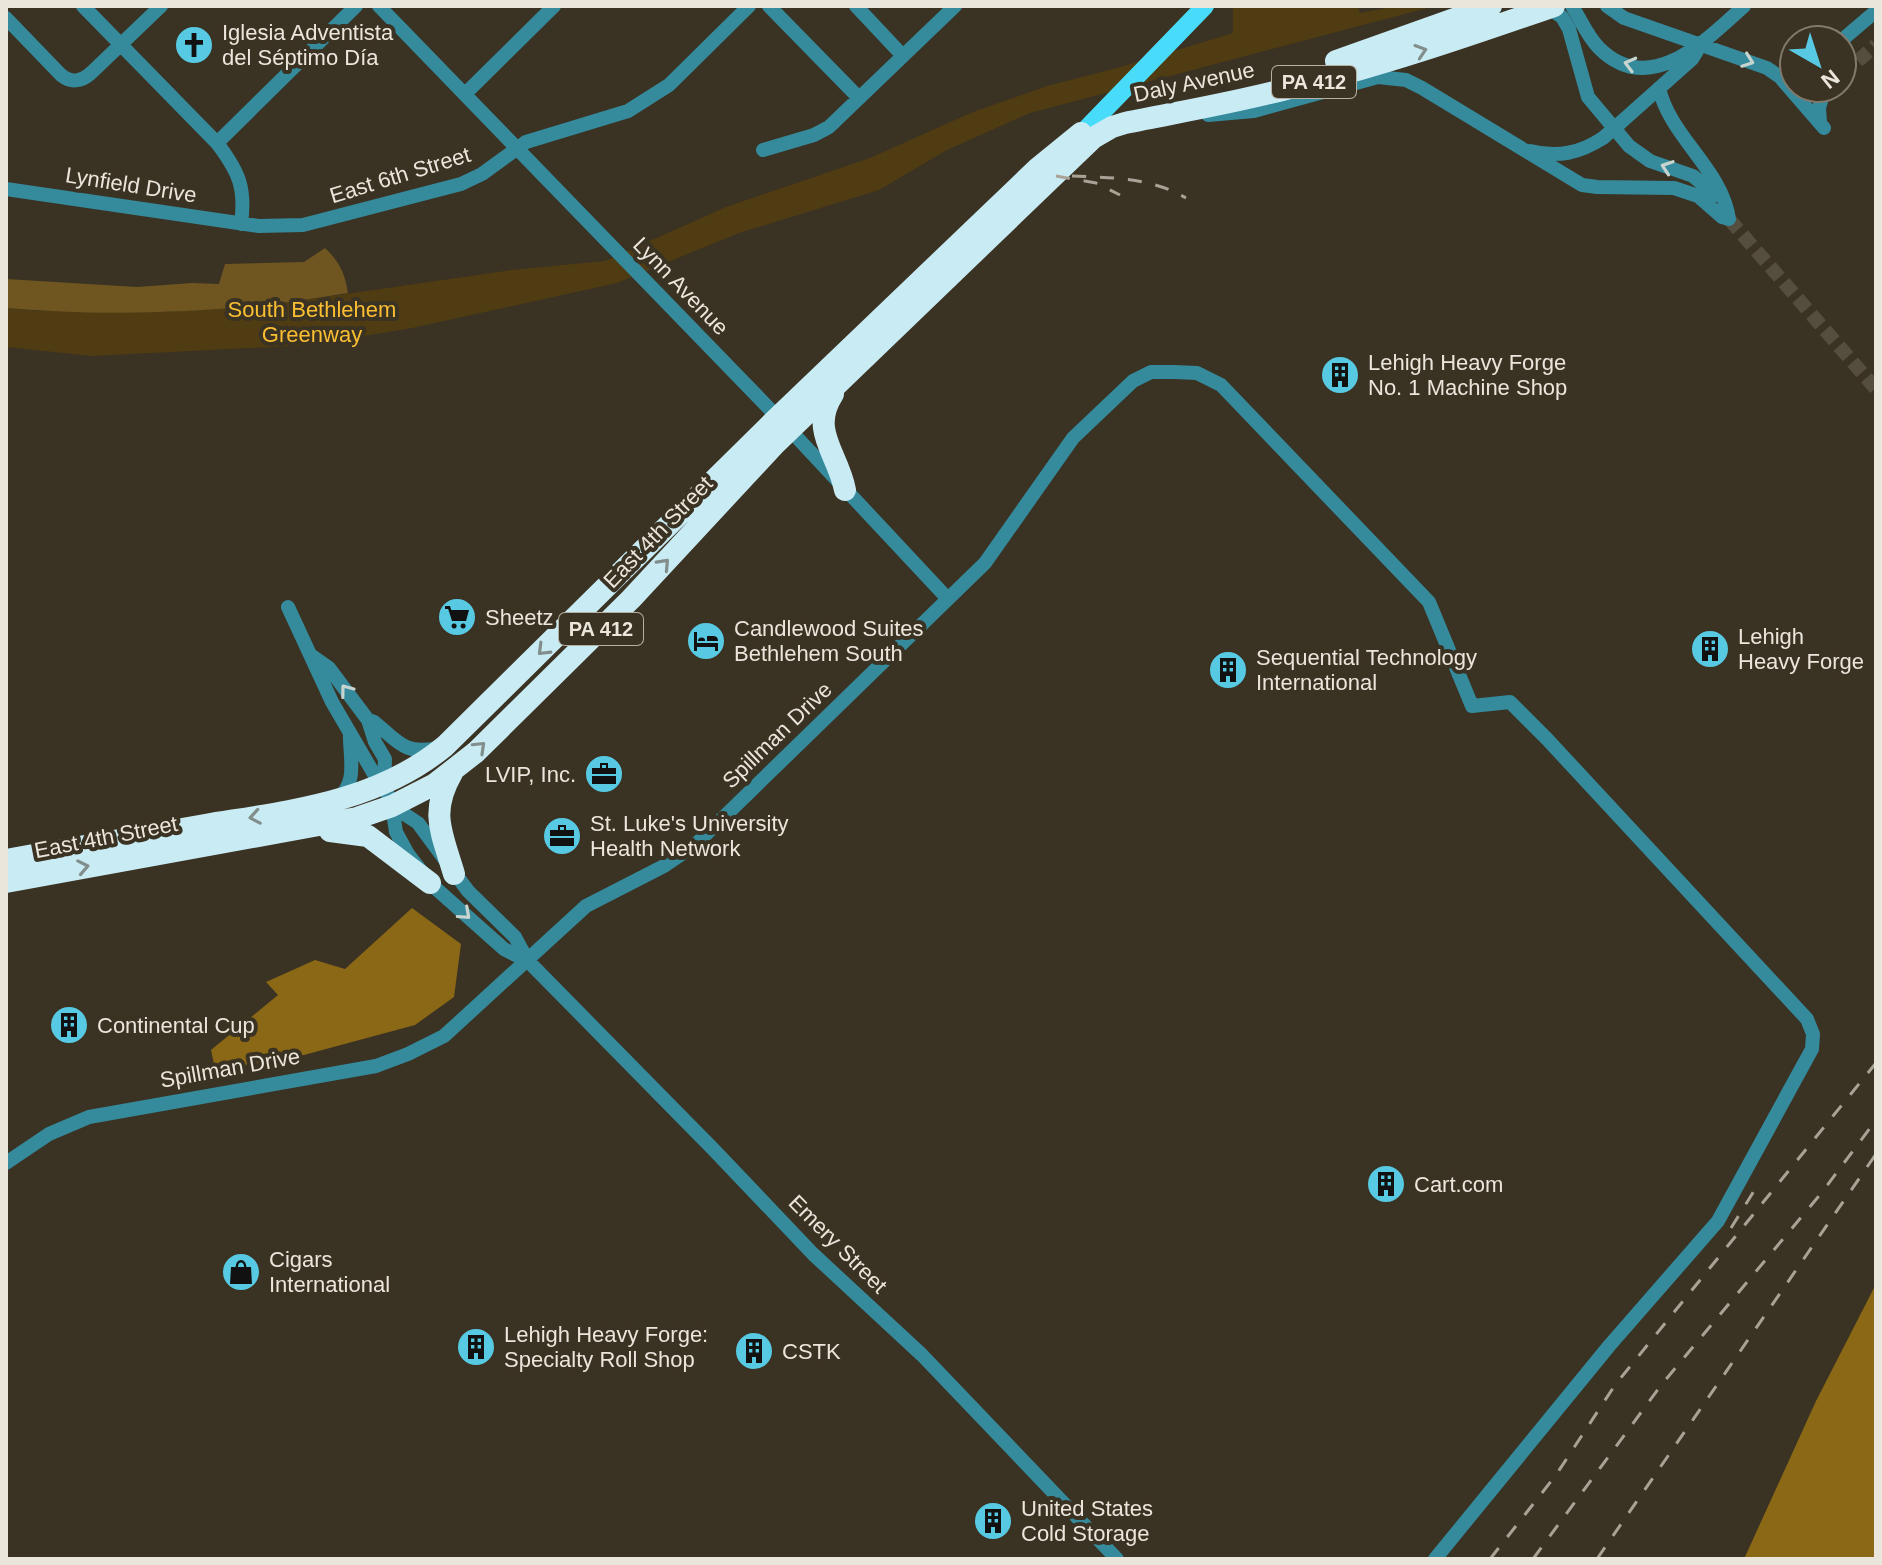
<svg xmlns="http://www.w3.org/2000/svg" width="1882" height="1565" font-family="Arial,sans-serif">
  <rect width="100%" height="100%" fill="#3a3222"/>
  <path fill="#503c13" d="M 1233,6 L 1358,6 L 1360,13 L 1398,6 L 1435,6 L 1030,113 L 947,150 L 879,190 L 739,233 L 617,283 L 412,328 L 310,345 L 92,356 L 6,347 L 6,308 L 41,311 L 170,312 L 312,299 L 511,270 L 605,261 L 726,207 L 870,158 L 973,112 L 1047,86 L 1121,67 L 1233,33 Z"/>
  <path fill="#6f5621" d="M 325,248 C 340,262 345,274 348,293 C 236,312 119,318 6,308 L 6,279 L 137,287 L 192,283 L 219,284 L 225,264 L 304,262 Z"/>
  <path fill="#8a6816" d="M 412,908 L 461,944 L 454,997 L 415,1025 L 289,1059 L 215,1069 L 211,1050 L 278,995 L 266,982 L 315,960 L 345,969 Z
    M 1876,1284 L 1876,1559 L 1744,1559 L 1816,1401 Z"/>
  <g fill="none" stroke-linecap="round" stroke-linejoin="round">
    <path stroke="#554d3e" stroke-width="14" stroke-dasharray="14 7" stroke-linecap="butt" d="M 1842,75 L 1876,45
      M 1729,219 L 1876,389"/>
    <path stroke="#358a9c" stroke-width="14" d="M 83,6 L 217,143 C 239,172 246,188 241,224
      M 379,6 L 790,430 L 948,599
      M 769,6 L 859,98
      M 856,6 L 903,56
      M 1546,6 L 1562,17 L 1569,29 L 1588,97 L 1629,146 L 1650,161 L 1693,176 L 1716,195
      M 1572,6 C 1581,20 1587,36 1599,48 C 1650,99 1706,40 1744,6
      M 1607,6 L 1624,18 L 1767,68 L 1780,77 L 1824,128
      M 6,18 L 61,75 C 71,83 81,82 91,73 L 161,6
      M 1842,40 L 1876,11
      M 465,94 L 554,6
      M 1208,115 L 1254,111 L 1378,77 L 1406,80 L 1422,88 L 1582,185 L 1597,187 L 1674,188 L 1698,196 L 1722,217 L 1729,219 C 1722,169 1670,137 1659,88
      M 1820,122 L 1819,108 L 1824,91
      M 1619,124 L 1692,59 L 1697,51
      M 217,143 L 356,6
      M 763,150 L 814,135 L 829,127 L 955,6
      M 1530,151 C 1558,158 1580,153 1603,138
      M 6,189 L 259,226 L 303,225 L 461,184 L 482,174 L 526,142 L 628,111 L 669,85 L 749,6
      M 288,607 L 332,702 L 374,774 L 384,785
      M 312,656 L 329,668 L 368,720 L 375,742 L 385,759 L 384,785 L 392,806 L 396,832 L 408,854 L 432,885 L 504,949 L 527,961
      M 368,720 L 374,722 C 398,741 403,755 437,748
      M 337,799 C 359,783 349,756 350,733
      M 392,806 L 418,823 L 468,891 L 515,937 L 528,961 L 714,1150 L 813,1254 L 922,1355 L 1117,1559
      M 6,1163 L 49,1134 L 89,1117 L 376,1066 L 408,1054 L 444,1036 L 586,906 L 664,866 L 695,845 L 985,563 L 1073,438 L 1133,381 L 1151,372 L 1174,372 L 1197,373 L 1221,385 L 1429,602 L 1472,706 L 1510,702 L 1547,739 L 1807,1019 L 1813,1034 L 1812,1049 L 1718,1221 L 1609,1346 L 1435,1559"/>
    <path stroke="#49dcfa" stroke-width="18" d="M 1081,147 L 1083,132 L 1205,6"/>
    <path stroke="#c9ebf4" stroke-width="22" d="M 1336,61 L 1491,6
      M 833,394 C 809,431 838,453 845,490
      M 452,773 C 429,813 442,833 454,874
      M 330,831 L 368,836 L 430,883
      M 6,860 C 72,848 138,837 205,825 C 289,811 376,803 445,746 L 777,418 L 1038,168 L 1081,133
      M 6,882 L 357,818 L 392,806 L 435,784 L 476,752 L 631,599 L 775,444 L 1093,138 L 1112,127 L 1125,123 C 1179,112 1233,103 1286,89 C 1377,67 1465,37 1554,6"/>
    <path stroke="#a9a397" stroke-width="3" stroke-dasharray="14 14" stroke-linecap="butt" d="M 1056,176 L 1096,183 L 1120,195
      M 1072,176 C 1113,178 1150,177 1186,198
      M 1731,1228 L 1754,1191
      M 1490,1559 L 1556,1475 L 1615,1385 L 1876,1063
      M 1533,1559 L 1662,1384 L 1823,1191 L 1876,1120
      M 1597,1559 L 1876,1154"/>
    <path stroke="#358a9c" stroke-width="14" d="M 1603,138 L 1619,124"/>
  </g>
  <defs><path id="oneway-chevron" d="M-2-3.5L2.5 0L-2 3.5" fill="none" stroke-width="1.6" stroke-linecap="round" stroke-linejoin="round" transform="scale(2)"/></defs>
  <g stroke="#828e8b">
    <use href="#oneway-chevron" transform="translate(1421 51) rotate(-18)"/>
    <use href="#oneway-chevron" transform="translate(664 564) rotate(-47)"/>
    <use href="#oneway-chevron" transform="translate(543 650) rotate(135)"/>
    <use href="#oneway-chevron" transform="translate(480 747) rotate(-44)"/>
    <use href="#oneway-chevron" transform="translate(255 817) rotate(170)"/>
    <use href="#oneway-chevron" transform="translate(83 867) rotate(-11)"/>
  </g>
  <g stroke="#c7d4cf">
    <use href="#oneway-chevron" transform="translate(1748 61) rotate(20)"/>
    <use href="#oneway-chevron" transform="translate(1630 64) rotate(-165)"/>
    <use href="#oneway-chevron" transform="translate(1667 167) rotate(-161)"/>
    <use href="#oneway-chevron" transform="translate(346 690) rotate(-127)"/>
    <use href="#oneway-chevron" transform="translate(465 914) rotate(42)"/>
  </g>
  <defs>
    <symbol id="church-disc" viewBox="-11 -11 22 22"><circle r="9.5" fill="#57c9e2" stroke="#3a3222"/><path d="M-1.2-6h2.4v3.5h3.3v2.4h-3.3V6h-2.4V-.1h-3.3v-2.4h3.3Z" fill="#111"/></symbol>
    <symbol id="building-disc" viewBox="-11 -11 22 22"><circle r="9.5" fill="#57c9e2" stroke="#3a3222"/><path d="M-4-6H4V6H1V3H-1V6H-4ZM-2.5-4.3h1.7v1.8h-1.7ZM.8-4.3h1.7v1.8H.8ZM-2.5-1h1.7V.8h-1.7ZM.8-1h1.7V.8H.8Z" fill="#111"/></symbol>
    <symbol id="supermarket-disc" viewBox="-11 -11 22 22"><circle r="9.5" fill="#57c9e2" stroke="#3a3222"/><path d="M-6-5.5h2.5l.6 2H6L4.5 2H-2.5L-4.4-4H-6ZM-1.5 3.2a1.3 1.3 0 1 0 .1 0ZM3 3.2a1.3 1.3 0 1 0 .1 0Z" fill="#111"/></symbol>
    <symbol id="hotel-disc" viewBox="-11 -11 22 22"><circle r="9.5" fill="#57c9e2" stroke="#3a3222"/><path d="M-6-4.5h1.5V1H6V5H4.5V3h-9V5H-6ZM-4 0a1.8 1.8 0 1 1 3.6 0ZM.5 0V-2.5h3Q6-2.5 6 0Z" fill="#111"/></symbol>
    <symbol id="office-disc" viewBox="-11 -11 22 22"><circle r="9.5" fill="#57c9e2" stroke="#3a3222"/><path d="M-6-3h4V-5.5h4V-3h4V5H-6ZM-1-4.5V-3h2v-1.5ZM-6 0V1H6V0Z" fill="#111"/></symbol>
    <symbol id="shop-disc" viewBox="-11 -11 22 22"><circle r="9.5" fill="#57c9e2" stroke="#3a3222"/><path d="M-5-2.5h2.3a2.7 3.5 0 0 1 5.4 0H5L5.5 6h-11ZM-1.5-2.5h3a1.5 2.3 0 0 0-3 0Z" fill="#111"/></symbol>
  </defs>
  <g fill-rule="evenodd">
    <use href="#church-disc" x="172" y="23" width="44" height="44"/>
    <use href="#building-disc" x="1318" y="353" width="44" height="44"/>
    <use href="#supermarket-disc" x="435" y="595" width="44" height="44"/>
    <use href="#hotel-disc" x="684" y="619" width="44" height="44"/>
    <use href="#building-disc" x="1688" y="627" width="44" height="44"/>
    <use href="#building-disc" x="1206" y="648" width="44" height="44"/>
    <use href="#office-disc" x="582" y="752" width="44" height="44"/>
    <use href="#office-disc" x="540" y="814" width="44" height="44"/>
    <use href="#building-disc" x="47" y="1003" width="44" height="44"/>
    <use href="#building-disc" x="1364" y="1162" width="44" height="44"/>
    <use href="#shop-disc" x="219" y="1250" width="44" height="44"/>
    <use href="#building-disc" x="454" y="1325" width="44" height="44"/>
    <use href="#building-disc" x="732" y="1329" width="44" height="44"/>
    <use href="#building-disc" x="971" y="1499" width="44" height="44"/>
  </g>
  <g text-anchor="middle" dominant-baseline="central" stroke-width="8" stroke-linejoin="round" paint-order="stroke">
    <g fill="#3a3222" stroke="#b6b0a4" stroke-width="2">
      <rect x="1272" y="66" width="84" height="32" rx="6"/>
      <rect x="559" y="613" width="84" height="32" rx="6"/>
    </g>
    <g font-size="20" font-weight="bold" fill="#ebe6dc">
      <text x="1314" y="82">PA 412</text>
      <text x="601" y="629">PA 412</text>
    </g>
    <g font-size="22" fill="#ebe6dc" stroke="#3a3222" text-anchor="start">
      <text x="222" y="32">Iglesia Adventista<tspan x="222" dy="25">del Séptimo Día</tspan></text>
      <text x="1368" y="362">Lehigh Heavy Forge<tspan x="1368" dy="25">No. 1 Machine Shop</tspan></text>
      <text x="485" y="617">Sheetz</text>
      <text x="734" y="628">Candlewood Suites<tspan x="734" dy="25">Bethlehem South</tspan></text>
      <text x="1738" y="636">Lehigh<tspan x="1738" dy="25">Heavy Forge</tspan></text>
      <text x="1256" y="657">Sequential Technology<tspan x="1256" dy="25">International</tspan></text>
      <text x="576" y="774" text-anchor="end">LVIP, Inc.</text>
      <text x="590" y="823">St. Luke's University<tspan x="590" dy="25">Health Network</tspan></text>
      <text x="97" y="1025">Continental Cup</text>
      <text x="1414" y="1184">Cart.com</text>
      <text x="269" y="1259">Cigars<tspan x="269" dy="25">International</tspan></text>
      <text x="504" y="1334">Lehigh Heavy Forge:<tspan x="504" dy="25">Specialty Roll Shop</tspan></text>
      <text x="782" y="1351">CSTK</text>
      <text x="1021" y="1508">United States<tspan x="1021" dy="25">Cold Storage</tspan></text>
    </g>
    <g font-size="22" fill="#ebe6dc" stroke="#3a3222">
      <text transform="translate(1194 82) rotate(-12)">Daly Avenue</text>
      <text transform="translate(400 175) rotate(-17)">East 6th Street</text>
      <text transform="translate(131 185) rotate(9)">Lynfield Drive</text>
      <text transform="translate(681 286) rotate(46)">Lynn Avenue</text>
      <text transform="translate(658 532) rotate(-46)">East 4th Street</text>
      <text transform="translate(777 735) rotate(-44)">Spillman Drive</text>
      <text transform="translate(106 837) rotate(-11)">East 4th Street</text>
      <text transform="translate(230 1068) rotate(-10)">Spillman Drive</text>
      <text transform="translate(838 1244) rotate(45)">Emery Street</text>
    </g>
    <g font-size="22" fill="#fabe33" stroke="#3a3222">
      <text x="312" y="309">South Bethlehem<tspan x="312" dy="25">Greenway</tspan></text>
    </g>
  </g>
  <rect width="1882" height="1565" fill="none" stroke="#ebe6dc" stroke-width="16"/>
  <g transform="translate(1818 64) rotate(141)"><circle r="38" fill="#3a3222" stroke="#817a6c" stroke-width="2"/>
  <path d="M0-6L14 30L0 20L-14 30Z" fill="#57c9e2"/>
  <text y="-12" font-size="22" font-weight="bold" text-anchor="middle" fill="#ebe6dc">N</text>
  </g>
</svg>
